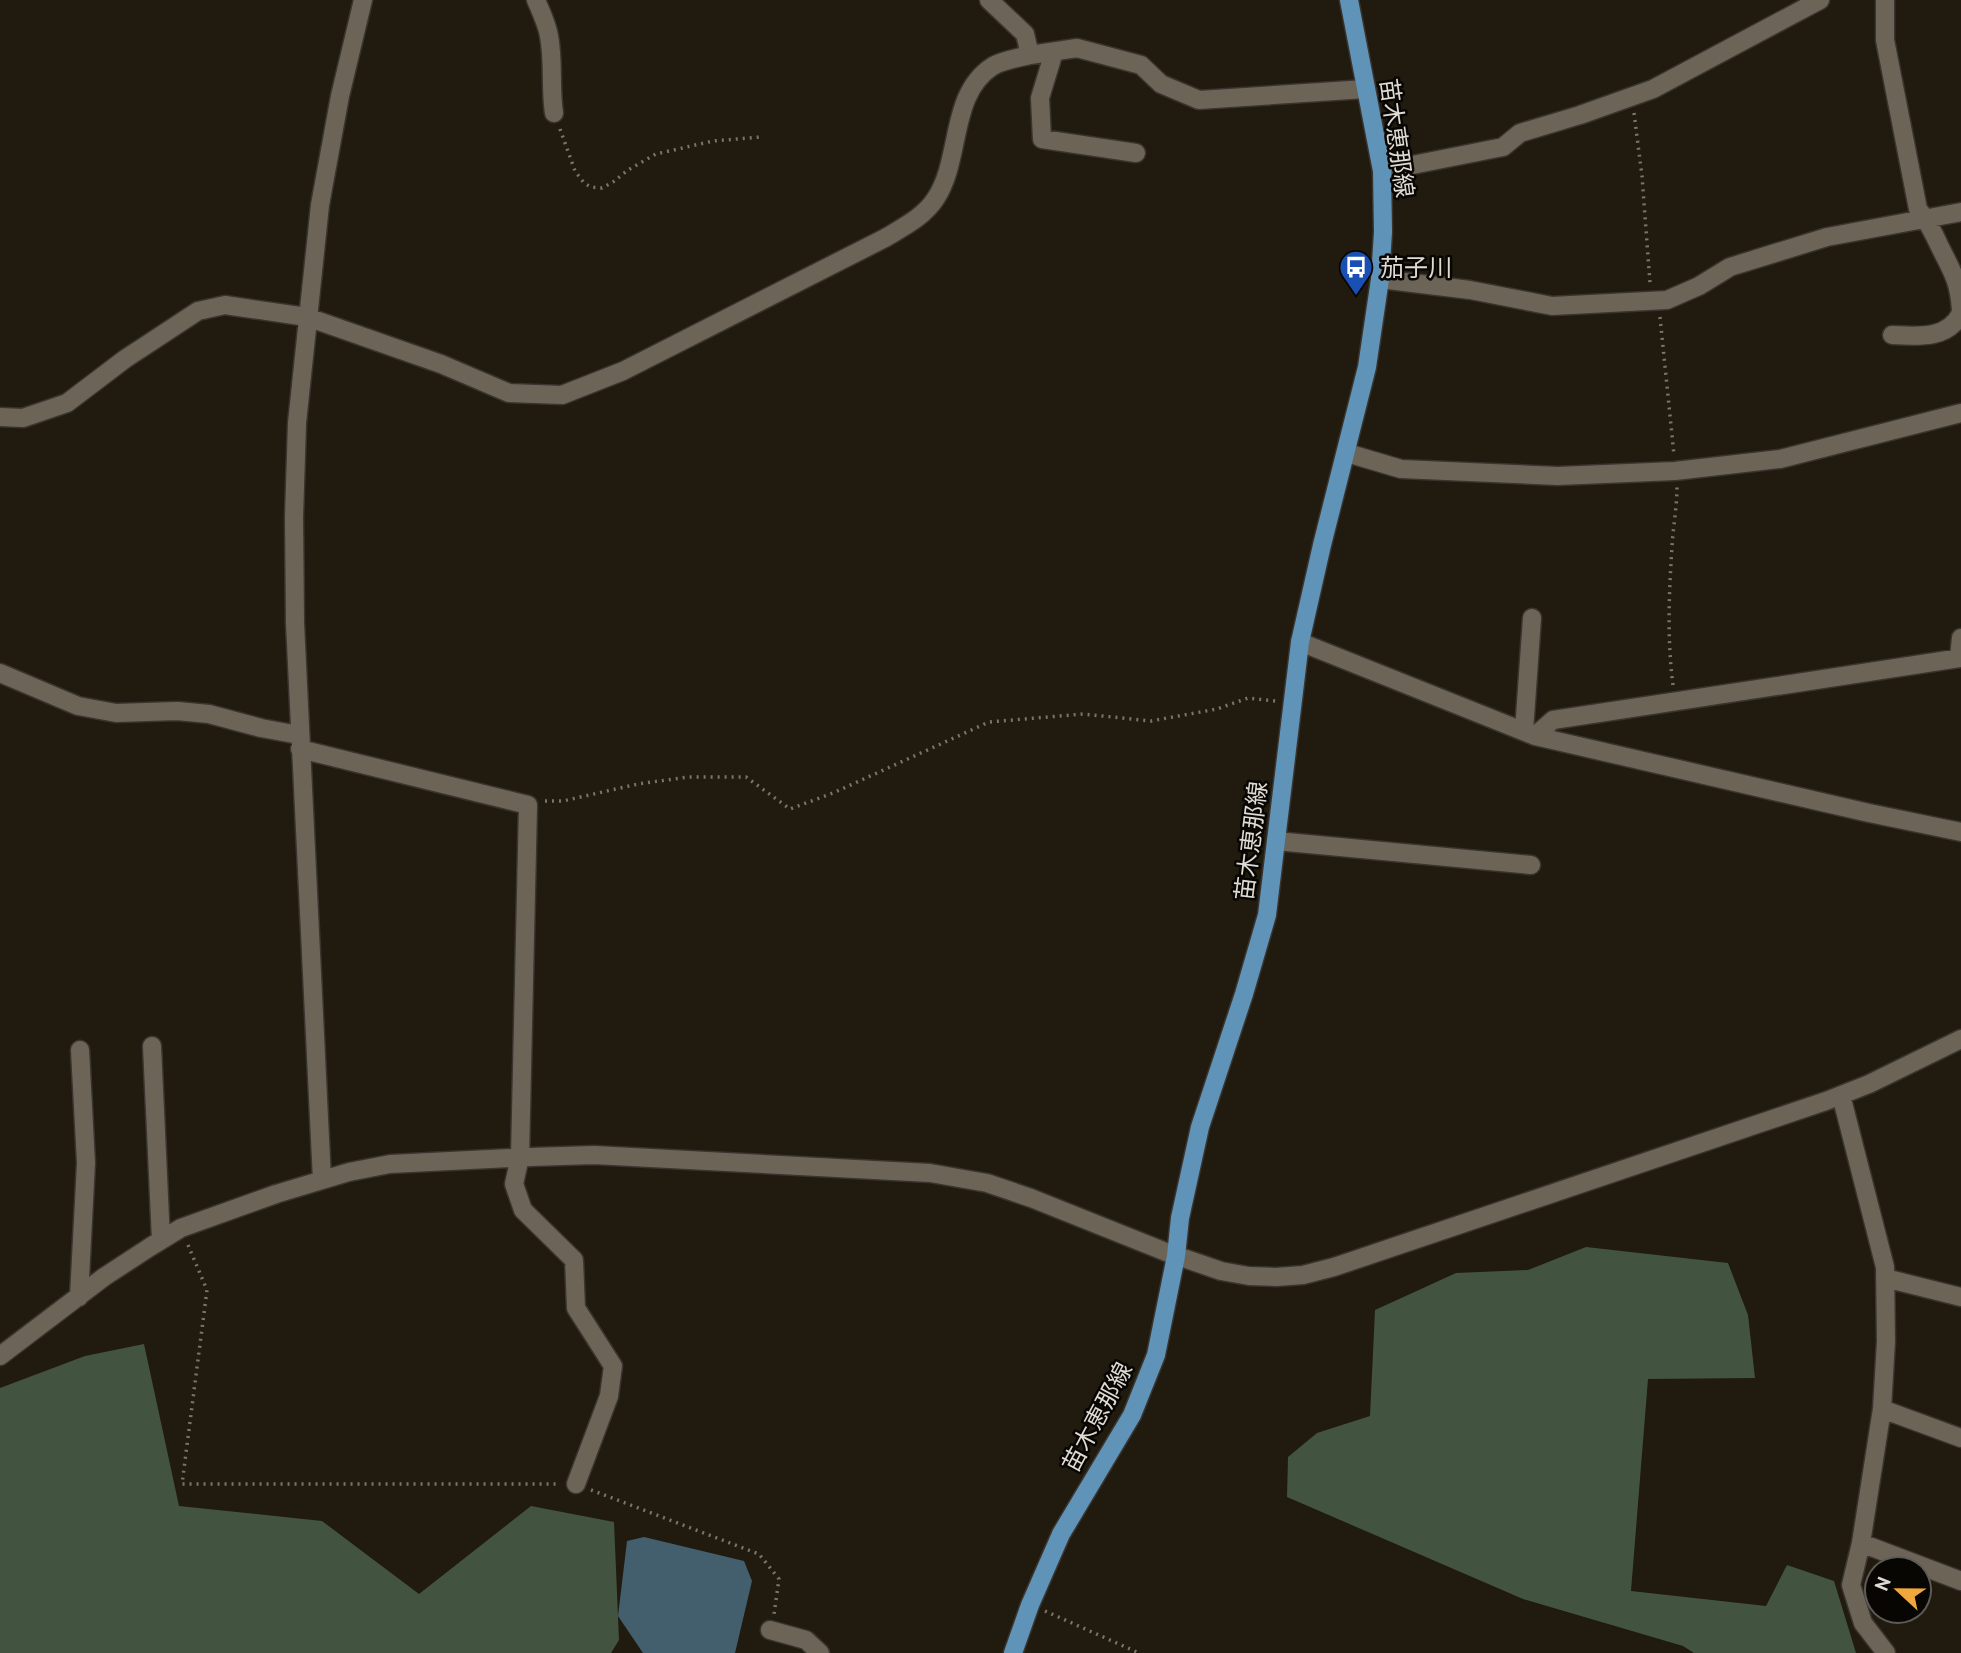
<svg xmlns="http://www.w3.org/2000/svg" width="1961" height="1653" font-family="'PT Sans','Noto Sans JP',sans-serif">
  <rect width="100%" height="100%" fill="#211a0f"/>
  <path fill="#42543f" d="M 1586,1247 L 1728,1263 L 1748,1315 L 1755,1378 L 1648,1379 L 1631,1591 L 1766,1606 L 1787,1565 L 1834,1581 L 1856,1653 L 1694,1653 L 1683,1646 L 1523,1599 L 1287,1497 L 1288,1457 L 1317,1433 L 1370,1416 L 1375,1310 L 1456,1273 L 1528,1270 Z
    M 144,1344 L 179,1506 L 322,1521 L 419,1594 L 531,1506 L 614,1522 L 619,1640 L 611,1653 L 0,1653 L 0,1388 L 85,1356 Z"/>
  <path fill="#435f6d" d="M 644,1537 L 744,1561 L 752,1581 L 735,1653 L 643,1653 L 618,1616 L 627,1541 Z"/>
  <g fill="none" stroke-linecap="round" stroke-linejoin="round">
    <defs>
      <path id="minor" d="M 536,0 C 541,12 547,24 549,36 C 554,62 550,88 554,113
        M 989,0 L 1025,34 L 1030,55 L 1077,48 L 1141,65 L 1161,84 L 1199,100 L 1366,89
        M 1885,0 L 1885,40 L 1918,209 C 1928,221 1934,234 1940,247 C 1953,273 1959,281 1961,310
        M 1054,52 L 1040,98 L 1042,139 L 1136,153
        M 1382,171 L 1503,147 L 1520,133 L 1580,115 L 1653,89 L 1820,0
        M 1380,279 L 1470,290 L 1552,306 L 1667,300 L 1699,286 L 1730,267 L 1827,237 L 1961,212
        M 1892,335 C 1917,336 1948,340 1961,313
        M 0,417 L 23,418 L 67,403 L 125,359 L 198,311 L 225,305 L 307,317 L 441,364 L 509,393 L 562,395 L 623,371 L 885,238 C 903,227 924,217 936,198 C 962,158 949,94 993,66 C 1003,60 1018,58 1030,55
        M 1347,453 L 1401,469 L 1558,476 L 1675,471 L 1780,459 L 1961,413
        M 1300,642 L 1535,736 L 1869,813 L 1961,832
        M 1959,658 L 1961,638
        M 0,673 L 78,706 L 116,713 L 177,711 L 209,714 L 261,728 L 299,735
        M 1524,731 L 1532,618
        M 1535,736 L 1553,720 L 1961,658
        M 300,749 L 528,805 L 520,1157 L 514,1184 L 523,1210 L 574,1260 L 576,1308 L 613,1366 L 609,1396 L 576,1484
        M 1276,841 L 1531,865
        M 152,1046 L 161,1240
        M 1841,1095 L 1885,1267 L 1886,1341 L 1882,1409 L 1861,1543 L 1851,1585 L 1863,1623 L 1886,1653
        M 322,1180 L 295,623 L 294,517 L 297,423 L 320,205 L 340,96 L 363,0
        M 1885,1278 L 1961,1297
        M 79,1297 L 86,1163 L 80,1050
        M 0,1356 L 104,1277 L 150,1247 L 181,1228 L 276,1194 L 349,1172 L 390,1164 L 531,1157 L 594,1155 L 930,1173 L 987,1183 L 1031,1198 L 1166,1252 L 1221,1271 L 1249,1276 L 1276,1277 L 1303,1275 L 1334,1267 L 1826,1101 L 1869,1084 L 1961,1039
        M 1882,1409 L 1961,1438
        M 1861,1543 L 1961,1581
        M 770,1630 L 806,1640 L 820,1653"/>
      <path id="major" d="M 1013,1653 L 1030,1605 L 1061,1534 L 1132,1415 L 1156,1355 L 1176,1256 L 1180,1218 L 1200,1127 L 1244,994 L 1267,915 L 1300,642 L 1322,545 L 1367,367 L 1380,279 L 1383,232 L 1382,171 L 1349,0"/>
    </defs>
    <use href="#minor" stroke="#39342e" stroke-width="21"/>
    <use href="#major" stroke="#39342e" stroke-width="21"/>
    <path stroke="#7a746b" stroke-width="3.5" stroke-dasharray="2 5" stroke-linecap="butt" d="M 1634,113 L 1642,176 L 1650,283
      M 560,129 L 575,171 L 584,183 L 591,187 L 602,188 L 613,182 L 628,170 L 656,154 L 713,141 L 761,137
      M 1660,317 L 1674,455
      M 1673,685 C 1667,640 1669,593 1672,547 C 1673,527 1677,507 1677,487
      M 545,801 L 563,801 L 638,784 L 688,777 L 746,777 L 790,809 L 833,793 L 989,722 L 1083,714 L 1151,721 L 1217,709 L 1248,698 L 1276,701
      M 188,1245 L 207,1290 L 182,1484 L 559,1484
      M 591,1490 L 759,1554 L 779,1579 L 774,1614
      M 1045,1611 L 1139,1653"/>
    <use href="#minor" stroke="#6c6557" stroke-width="18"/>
    <use href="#major" stroke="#5f93b8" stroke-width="18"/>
  </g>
  <defs>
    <symbol id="bus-pin" viewBox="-11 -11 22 30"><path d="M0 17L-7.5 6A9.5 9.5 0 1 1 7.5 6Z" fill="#1a4fb4" stroke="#080603"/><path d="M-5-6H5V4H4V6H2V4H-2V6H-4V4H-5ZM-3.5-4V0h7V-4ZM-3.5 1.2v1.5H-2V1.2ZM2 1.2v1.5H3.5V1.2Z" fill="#fff"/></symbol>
  </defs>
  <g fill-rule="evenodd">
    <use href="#bus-pin" x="1337" y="248" width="38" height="52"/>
  </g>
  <g text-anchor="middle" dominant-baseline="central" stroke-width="5" stroke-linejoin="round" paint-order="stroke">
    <g font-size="24" fill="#dfdad3" stroke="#080603">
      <text transform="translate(1397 138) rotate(82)">苗木恵那線</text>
      <text transform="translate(1251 841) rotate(-83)">苗木恵那線</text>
      <text transform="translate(1097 1417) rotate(-62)">苗木恵那線</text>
    </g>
    <g font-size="24" fill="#dfdad3" stroke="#080603" text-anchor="start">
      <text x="1380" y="267">茄子川</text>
    </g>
  </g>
  <g transform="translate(1898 1590) rotate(292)"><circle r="33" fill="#080603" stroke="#5e5b56" stroke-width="2"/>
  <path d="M0-5L12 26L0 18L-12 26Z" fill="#efa73e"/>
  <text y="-10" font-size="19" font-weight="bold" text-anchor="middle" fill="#dfdad3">N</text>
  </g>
</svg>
